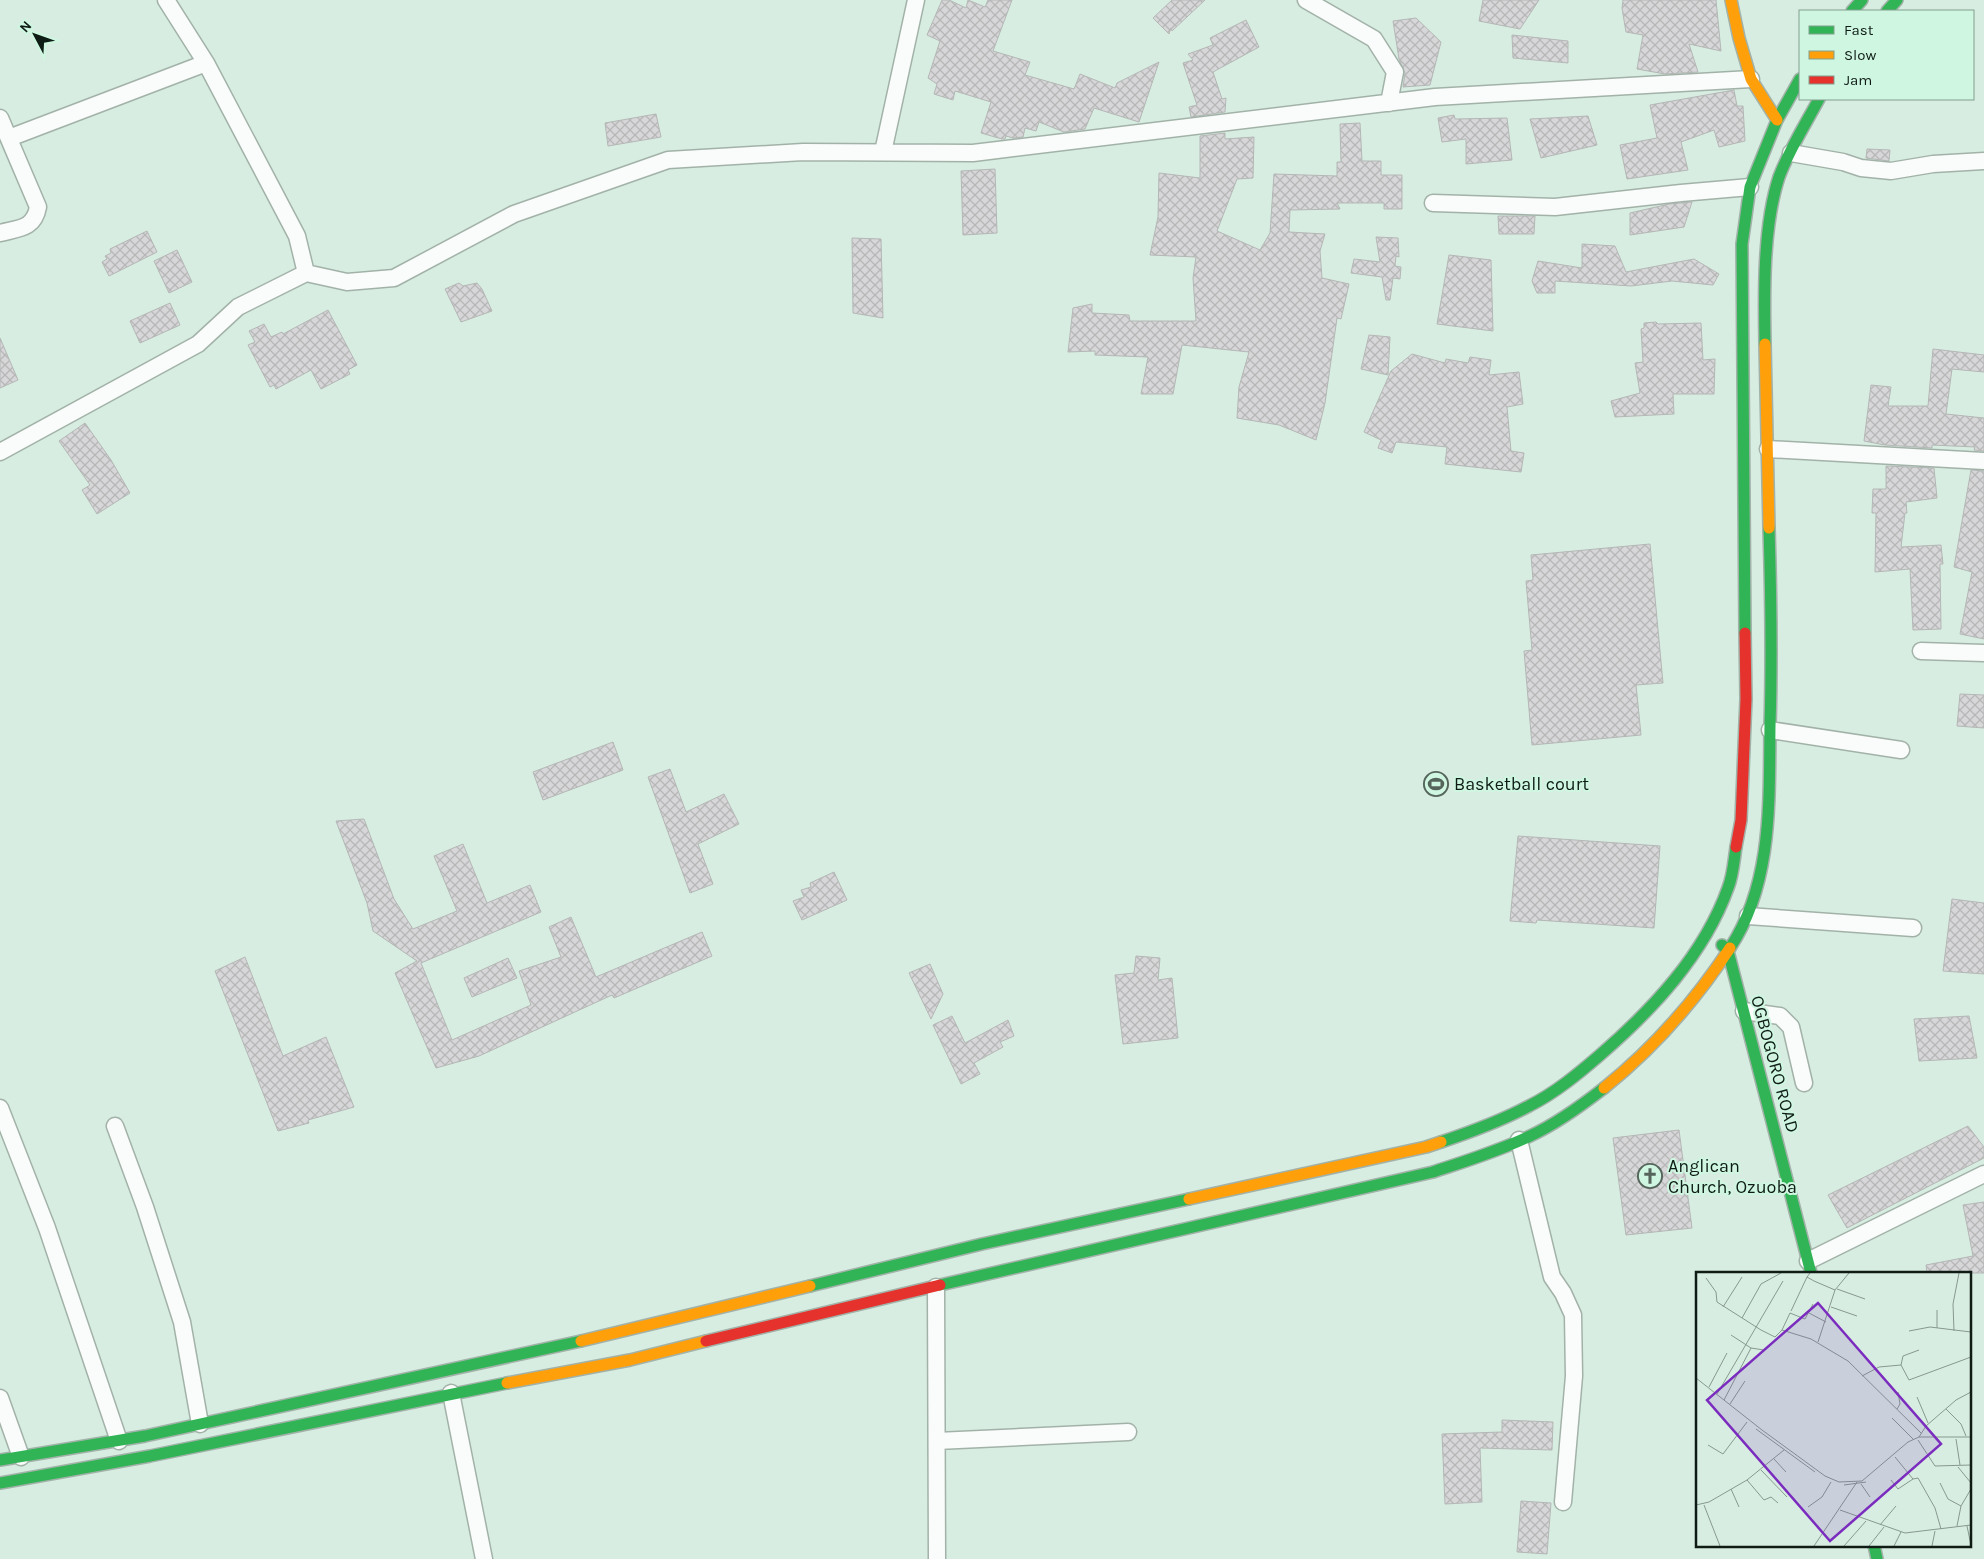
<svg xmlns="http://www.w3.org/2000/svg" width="1984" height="1559" font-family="Karla,sans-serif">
  <defs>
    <pattern id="building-cross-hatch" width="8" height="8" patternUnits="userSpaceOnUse" patternTransform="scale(1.25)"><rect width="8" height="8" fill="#d7d6d8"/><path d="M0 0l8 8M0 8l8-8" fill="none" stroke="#b7b7b8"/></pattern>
  </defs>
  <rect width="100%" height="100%" fill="#d8ede1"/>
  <path fill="url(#building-cross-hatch)" stroke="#b4b7b6" d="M 942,0 L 949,0 L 966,8 L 968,0 L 985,7 L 988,0 L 1012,0 L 993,51 L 1030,62 L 1025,75 L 1074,89 L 1080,74 L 1115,88 L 1117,83 L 1159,62 L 1139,122 L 1094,108 L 1085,129 L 1064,132 L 1039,122 L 1036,131 L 1025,128 L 1023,137 L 1013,138 L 1006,136 L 1005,139 L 1002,139 L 981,133 L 991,102 L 955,91 L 953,100 L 934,94 L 937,84 L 928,78 L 940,41 L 927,35 Z
    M 1172,0 L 1205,0 L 1172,31 L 1171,28 L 1169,34 L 1153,18 Z
    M 1483,0 L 1539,0 L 1520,29 L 1479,21 Z
    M 1623,0 L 1716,0 L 1721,51 L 1689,44 L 1698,72 L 1665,74 L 1637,69 L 1643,35 L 1626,32 L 1622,8 Z
    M 1416,18 L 1441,42 L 1430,85 L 1403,87 L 1405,73 L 1399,59 L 1393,21 Z
    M 1246,20 L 1259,47 L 1213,72 L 1222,99 L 1226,98 L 1225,112 L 1191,117 L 1189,107 L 1197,105 L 1183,63 L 1193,60 L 1188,54 L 1213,45 L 1210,38 Z
    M 1512,35 L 1568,41 L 1568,63 L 1513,58 Z
    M 1734,90 L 1737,106 L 1743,106 L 1745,141 L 1719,147 L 1714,130 L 1681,142 L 1688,170 L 1627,179 L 1620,145 L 1657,138 L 1650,105 Z
    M 656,114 L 661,137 L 608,146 L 605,123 Z
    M 1454,115 L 1455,119 L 1507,118 L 1512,160 L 1466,164 L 1466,139 L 1442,142 L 1438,118 Z
    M 1588,116 L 1597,145 L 1541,158 L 1530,119 Z
    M 1360,123 L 1362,161 L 1381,161 L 1381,175 L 1402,175 L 1402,209 L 1384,209 L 1384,203 L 1337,203 L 1340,209 L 1290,210 L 1289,232 L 1325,234 L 1320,251 L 1322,278 L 1349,284 L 1341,319 L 1337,318 L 1325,403 L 1316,440 L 1279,425 L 1237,418 L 1239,387 L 1249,352 L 1182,345 L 1173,394 L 1141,394 L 1148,357 L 1095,355 L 1095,351 L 1068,352 L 1073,308 L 1092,304 L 1092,313 L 1129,315 L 1130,321 L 1196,321 L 1193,278 L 1196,257 L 1150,255 L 1158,217 L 1159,173 L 1200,178 L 1200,136 L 1225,133 L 1225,139 L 1254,137 L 1253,178 L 1237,179 L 1217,231 L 1260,250 L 1270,233 L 1274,174 L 1337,176 L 1337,162 L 1341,162 L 1340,124 Z
    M 1867,149 L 1890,150 L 1889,161 L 1866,158 Z
    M 995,169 L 997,233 L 963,235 L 961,171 Z
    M 1692,202 L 1684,227 L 1630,235 L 1630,213 L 1669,204 Z
    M 1498,216 L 1535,216 L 1534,234 L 1499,234 Z
    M 147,231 L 157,252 L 109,276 L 102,262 L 107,259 L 105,256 L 111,253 L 110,249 Z
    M 1376,237 L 1398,238 L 1399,257 L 1396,256 L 1395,266 L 1401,267 L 1400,279 L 1393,278 L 1390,300 L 1386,300 L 1382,277 L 1351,273 L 1354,259 L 1380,262 Z
    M 852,238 L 881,239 L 883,318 L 853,313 Z
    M 1582,244 L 1615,246 L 1626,272 L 1694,259 L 1719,274 L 1713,285 L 1672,281 L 1631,286 L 1555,281 L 1555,293 L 1537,293 L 1532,281 L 1538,261 L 1582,268 Z
    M 177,250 L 192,282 L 169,293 L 154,261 Z
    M 1449,255 L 1491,260 L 1493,331 L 1437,324 Z
    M 459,283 L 463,286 L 477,283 L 482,289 L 492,311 L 461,322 L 445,289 Z
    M 170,303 L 180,325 L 140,343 L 130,321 Z
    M 328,310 L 357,365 L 348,370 L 350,374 L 321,389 L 311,370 L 276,389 L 274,385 L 270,387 L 248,345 L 255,342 L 249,331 L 264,324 L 271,337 L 282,332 L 283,334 Z
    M 1656,322 L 1658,324 L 1701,323 L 1703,360 L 1715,359 L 1714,394 L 1673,394 L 1674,414 L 1615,417 L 1611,401 L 1640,393 L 1635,363 L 1643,362 L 1641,329 L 1644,328 L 1644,323 Z
    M 1369,335 L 1390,337 L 1388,375 L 1361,369 Z
    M 0,338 L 18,380 L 0,388 Z
    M 1933,349 L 1984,355 L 1984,372 L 1952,369 L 1946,414 L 1984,418 L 1984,451 L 1974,450 L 1975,447 L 1932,445 L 1932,448 L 1885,445 L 1864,441 L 1871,385 L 1891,387 L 1888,406 L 1928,406 Z
    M 1412,354 L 1445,363 L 1446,359 L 1468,363 L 1470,357 L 1491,360 L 1489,375 L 1519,372 L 1523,404 L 1507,407 L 1511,451 L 1524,453 L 1521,472 L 1445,464 L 1447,447 L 1396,442 L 1392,453 L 1378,448 L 1381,440 L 1364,432 L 1391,371 Z
    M 85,423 L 111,460 L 130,493 L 97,514 L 82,490 L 90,485 L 59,441 Z
    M 1886,466 L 1934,468 L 1937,498 L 1906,502 L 1907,513 L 1905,513 L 1901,547 L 1941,545 L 1943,564 L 1940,564 L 1941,629 L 1913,630 L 1910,569 L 1875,572 L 1876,513 L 1872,513 L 1873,489 L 1886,489 Z
    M 1971,470 L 1984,471 L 1984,639 L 1960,634 L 1972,572 L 1954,567 Z
    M 1650,544 L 1663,683 L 1636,685 L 1641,735 L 1532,745 L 1524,651 L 1532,650 L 1526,581 L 1533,580 L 1531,555 Z
    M 1960,694 L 1984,695 L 1984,728 L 1957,726 Z
    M 613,742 L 623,770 L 543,800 L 533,772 Z
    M 670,769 L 686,812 L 724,794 L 739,824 L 698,844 L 713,884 L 690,893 L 648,777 Z
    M 364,819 L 394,899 L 413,929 L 457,911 L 434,856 L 463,844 L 487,903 L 530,885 L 541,912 L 421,963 L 452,1040 L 531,1005 L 519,971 L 561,957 L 549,927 L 571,917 L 596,977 L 702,932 L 712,956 L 614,998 L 612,995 L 479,1056 L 436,1068 L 395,973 L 417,961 L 373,931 L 367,903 L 336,821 Z
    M 1518,836 L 1660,846 L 1654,928 L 1537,920 L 1536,923 L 1510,921 Z
    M 834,872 L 847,900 L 802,920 L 793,901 L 804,897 L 801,890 L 811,887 L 810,883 Z
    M 1952,899 L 1984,903 L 1984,974 L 1943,971 Z
    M 1136,956 L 1160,958 L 1158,980 L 1172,978 L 1178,1038 L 1123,1044 L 1115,975 L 1134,973 Z
    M 245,957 L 283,1056 L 326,1037 L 354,1107 L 308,1120 L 309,1123 L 278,1131 L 215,971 Z
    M 508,958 L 517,978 L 472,997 L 464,978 Z
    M 930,964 L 943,994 L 931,1019 L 909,973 Z
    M 952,1016 L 965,1043 L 1008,1020 L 1014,1036 L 1000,1042 L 1003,1047 L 974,1063 L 980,1074 L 961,1084 L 933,1025 Z
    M 1969,1016 L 1977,1058 L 1919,1061 L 1914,1019 Z
    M 1968,1126 L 1984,1147 L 1984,1158 L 1847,1228 L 1828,1195 Z
    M 1679,1130 L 1692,1228 L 1626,1235 L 1613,1138 Z
    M 1984,1202 L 1984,1273 L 1927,1273 L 1926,1265 L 1973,1256 L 1963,1205 Z
    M 1502,1420 L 1553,1422 L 1552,1450 L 1480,1448 L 1482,1502 L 1445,1504 L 1442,1434 L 1502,1432 Z
    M 1521,1501 L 1551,1503 L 1547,1554 L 1517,1552 Z"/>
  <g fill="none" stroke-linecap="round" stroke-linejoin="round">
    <defs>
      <path id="street" d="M 166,0 L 206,63 L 297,236 L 306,273
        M 1306,0 L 1374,39 L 1395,72 L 1389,103
        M 0,118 L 38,207 C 34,229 19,228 0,233
        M 9,138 L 206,63
        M 883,152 L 916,0
        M 1791,153 L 1843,162 L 1861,168 L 1891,171 L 1933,164 L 1984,161
        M 1433,203 L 1555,207 L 1681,193 L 1750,187
        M 1768,449 L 1984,461
        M 0,452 L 198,344 L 238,307 L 306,273 L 347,282 L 394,278 L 514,214 L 668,160 L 803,152 L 973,153 L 1435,97 L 1751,79
        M 1921,651 L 1984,653
        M 1770,730 L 1901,750
        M 1748,916 L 1913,928
        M 1744,1011 L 1780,1016 L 1791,1027 L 1804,1083
        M 0,1108 L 47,1228 L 119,1441
        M 115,1126 L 145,1207 L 182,1322 L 200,1424
        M 1519,1140 L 1552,1277 L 1563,1293 L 1573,1315 L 1574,1376 L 1563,1502
        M 1808,1261 L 1984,1174
        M 936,1287 L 937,1559
        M 451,1393 L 484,1559
        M 0,1398 L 21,1457
        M 937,1441 L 1128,1432"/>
      <path id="fast" d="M 1852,11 L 1862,0
        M 1887,11 L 1897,0
        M 1765,344 C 1764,293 1763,226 1779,177 C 1789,150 1805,125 1819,99
        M 1745,633 L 1742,244 L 1750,187 L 1777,120 L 1800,79
        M 1722,945 L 1728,951 L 1811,1273
        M 1730,948 C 1773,883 1769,801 1770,726 C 1772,660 1771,594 1769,528
        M 1441,1142 C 1471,1132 1501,1121 1529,1106 C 1555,1093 1578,1074 1600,1055 C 1652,1010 1704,955 1728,888 C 1733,876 1734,860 1736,847
        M 940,1285 L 1433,1172 C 1466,1161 1499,1151 1530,1136 C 1556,1124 1581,1106 1604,1088
        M 810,1286 L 982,1244 L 1189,1199
        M 0,1460 L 145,1436 L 581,1341
        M 0,1483 L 150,1456 L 507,1383
        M 1874,1545 L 1877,1559"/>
      <path id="slow" d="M 1731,0 L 1739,38 L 1751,79 L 1777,120
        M 1765,344 L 1769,528
        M 1604,1088 C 1654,1048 1695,1001 1730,948
        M 1189,1199 L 1426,1147 L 1441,1142
        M 581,1341 L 810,1286
        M 507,1383 L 630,1360 L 706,1341"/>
      <path id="jam" d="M 1736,847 L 1741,820 L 1746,699 L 1745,633
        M 706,1341 L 940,1285"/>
    </defs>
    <use href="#street" stroke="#a2b2a9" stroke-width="19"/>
    <use href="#fast" stroke="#a2b2a9" stroke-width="14"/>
    <use href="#slow" stroke="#a2b2a9" stroke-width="14"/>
    <use href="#jam" stroke="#a2b2a9" stroke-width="14"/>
    <use href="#street" stroke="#f9fcfa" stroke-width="16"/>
    <use href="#fast" stroke="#30b455" stroke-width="11"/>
    <use href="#slow" stroke="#ff9f0a" stroke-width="11"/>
    <use href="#jam" stroke="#e5322d" stroke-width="11"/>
  </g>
  <defs>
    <symbol id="stadium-ring" viewBox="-11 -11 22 22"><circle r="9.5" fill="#cff6e0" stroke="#55655c" stroke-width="1.5"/><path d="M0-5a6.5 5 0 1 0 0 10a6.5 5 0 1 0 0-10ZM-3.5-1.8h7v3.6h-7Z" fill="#55655c"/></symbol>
    <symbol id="church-ring" viewBox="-11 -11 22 22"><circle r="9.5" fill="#cff6e0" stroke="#55655c" stroke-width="1.5"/><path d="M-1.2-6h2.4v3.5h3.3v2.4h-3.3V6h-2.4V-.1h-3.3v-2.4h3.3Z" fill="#55655c"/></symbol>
  </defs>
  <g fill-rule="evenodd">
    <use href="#stadium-ring" x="1422" y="770" width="28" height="28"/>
    <use href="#church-ring" x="1636" y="1162" width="28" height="28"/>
  </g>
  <g text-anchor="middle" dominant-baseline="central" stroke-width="4" stroke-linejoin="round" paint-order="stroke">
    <g font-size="18" fill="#0e1c15" stroke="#cff6e0" text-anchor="start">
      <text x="1454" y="784">Basketball court</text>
      <text x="1668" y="1166">Anglican<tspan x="1668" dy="21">Church, Ozuoba</tspan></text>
    </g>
    <g font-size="18" fill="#0e1c15" stroke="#cff6e0">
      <text transform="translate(1775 1064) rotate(75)">OGBOGORO ROAD</text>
    </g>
  </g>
  <g transform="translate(1696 1272)">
    <rect width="275" height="275" fill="#d8ede1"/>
    <path fill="none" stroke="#87998f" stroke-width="1" d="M 114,1 L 111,5 L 118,9 L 139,18 L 153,1M 10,6 L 20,20 L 21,30 L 65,58 L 79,65 L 86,58 L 115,67 L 152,89 L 225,161M 141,17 L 169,27M 27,35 L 46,5M 135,35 L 161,44M 241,38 L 241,56M 95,39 L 111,5M 113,41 L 130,50M 46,46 L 65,12 L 85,1M 86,58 L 94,41 L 109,47 L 117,32M 213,59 L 234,55 L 275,60M 258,59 L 257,32 L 263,1M 35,63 L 55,76 L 68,78M 122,70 L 139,18M 223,78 L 207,84 L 205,93 L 213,108 L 275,85M 166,104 L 183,95 L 205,93M 0,106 L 66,158 L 129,204 L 143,210 L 166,209 L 212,170 L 223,165 L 275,165M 13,115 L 31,81M 21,122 L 87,9M 221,125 L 232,151M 28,128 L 55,76M 34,132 L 49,109M 201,137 L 204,132 L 202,120M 250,137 L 265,152 L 270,164M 196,146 L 217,167M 60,157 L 119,200M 223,165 L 230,154 L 260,128 L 275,120M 260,167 L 264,193M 222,168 L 239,194 L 275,193M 12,173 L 27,182 L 51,150M 199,185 L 217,207 L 222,206 L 239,236 L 245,257M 78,187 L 90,200M 262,195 L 275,211M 65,198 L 91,225M 51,208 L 68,228 L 75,225 L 82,231M 195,208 L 202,217 L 217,207M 244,211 L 252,227 L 265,234M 165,212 L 174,225M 148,213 L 170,210M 35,217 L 43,235M 0,233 L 13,230 L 51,208 L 88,178M 8,233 L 24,274M 112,235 L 126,225 L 135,210M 144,238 L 209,261 L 275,253M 184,253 L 200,234M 261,254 L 265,234 L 275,217M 271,254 L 275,273M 118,274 L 161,210M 148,274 L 170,249M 173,274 L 188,255M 198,274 L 205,260M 236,274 L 239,259"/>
    <path fill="#7b2cbf" fill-opacity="0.15" stroke="#7b2cbf" stroke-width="2.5" d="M 122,31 L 245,172 L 134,269 L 11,128 Z"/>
    <rect width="275" height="275" fill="none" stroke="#0e1c15" stroke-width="2.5"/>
  </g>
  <rect x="1799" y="10" width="175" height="90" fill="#cff6e0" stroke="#829f8f"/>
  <rect x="1809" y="26" width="25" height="8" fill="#30b455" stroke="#829f8f"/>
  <text x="1844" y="35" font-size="15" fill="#0e1c15">Fast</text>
  <rect x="1809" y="51" width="25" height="8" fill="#ff9f0a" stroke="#829f8f"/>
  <text x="1844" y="60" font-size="15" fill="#0e1c15">Slow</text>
  <rect x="1809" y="76" width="25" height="8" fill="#e5322d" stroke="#829f8f"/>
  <text x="1844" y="85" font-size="15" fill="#0e1c15">Jam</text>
  <g transform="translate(35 35) rotate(311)" stroke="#cff6e0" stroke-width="4" paint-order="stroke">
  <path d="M0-4L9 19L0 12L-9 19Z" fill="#0e1c15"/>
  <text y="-8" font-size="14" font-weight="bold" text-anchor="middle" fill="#0e1c15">N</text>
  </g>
</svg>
